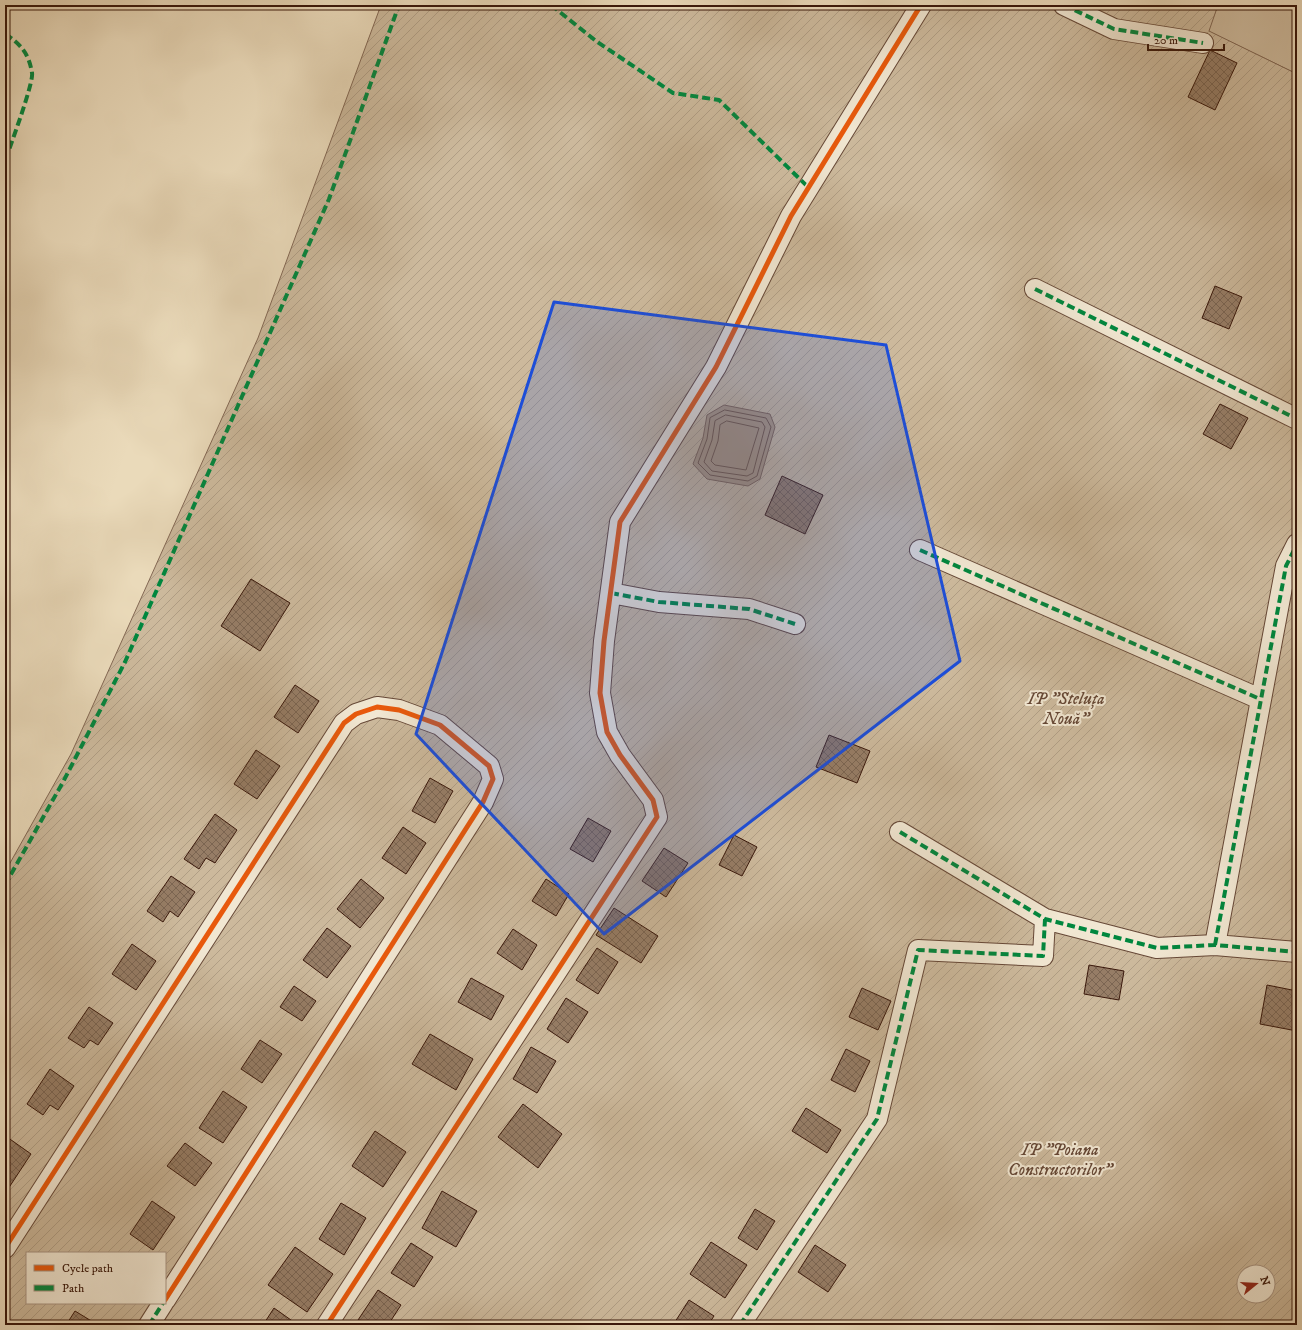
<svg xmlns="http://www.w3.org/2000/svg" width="1302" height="1330" font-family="'IM FELL DW Pica',serif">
  <defs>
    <pattern id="garden-furrows" width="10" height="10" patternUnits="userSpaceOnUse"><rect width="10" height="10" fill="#ccb99c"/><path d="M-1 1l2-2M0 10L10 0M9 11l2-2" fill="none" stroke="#b09e85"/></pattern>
    <pattern id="building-cross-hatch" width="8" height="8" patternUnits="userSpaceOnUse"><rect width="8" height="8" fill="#967d66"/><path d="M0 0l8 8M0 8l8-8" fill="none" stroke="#7b6552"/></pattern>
  </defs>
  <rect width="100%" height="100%" fill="#eadaba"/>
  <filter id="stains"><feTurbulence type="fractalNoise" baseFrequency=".005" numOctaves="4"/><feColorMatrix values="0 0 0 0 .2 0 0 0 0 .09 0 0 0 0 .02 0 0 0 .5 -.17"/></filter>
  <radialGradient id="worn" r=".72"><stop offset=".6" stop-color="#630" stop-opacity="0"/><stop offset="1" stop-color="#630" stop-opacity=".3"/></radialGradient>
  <path fill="#ccb99c" stroke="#836854" d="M 1218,5 L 1297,5 L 1297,74 L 1208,31 Z"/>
  <path fill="url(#garden-furrows)" stroke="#836854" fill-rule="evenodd" d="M 381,5 L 1218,5 L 1209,31 L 1297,74 L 1297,105 L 1293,113 L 1297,115 L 1297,1325 L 5,1325 L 5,872 L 71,754 L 258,338 ZM 27,1253 L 165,1253 L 165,1303 L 27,1303 ZM 1244,1272 L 1268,1272 L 1268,1296 L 1244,1296 Z"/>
  <path fill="#ae987e" stroke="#806550" d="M 724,405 L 770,414 L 775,427 L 760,479 L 748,486 L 707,479 L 693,464 L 703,438 L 707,415 Z"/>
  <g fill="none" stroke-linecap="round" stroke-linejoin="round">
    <path stroke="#745844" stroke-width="1" d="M 725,410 L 766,418 L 771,427 L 757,476 L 748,481 L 710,475 L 698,463 L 707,439 L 710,418 Z
      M 726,415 L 762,422 L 765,427 L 753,473 L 747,476 L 712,471 L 704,462 L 712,440 L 715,421 Z
      M 727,421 L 759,428 L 746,470 L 715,465 L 711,461 L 718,441 L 720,425 Z"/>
  </g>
  <path fill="url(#building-cross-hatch)" stroke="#3a180b" d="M 1210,50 L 1237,63 L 1215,110 L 1188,97 Z
    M 1215,286 L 1242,297 L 1229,329 L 1202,318 Z
    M 1220,404 L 1248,418 L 1231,449 L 1203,434 Z
    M 782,476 L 823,495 L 805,534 L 765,515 Z
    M 251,579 L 290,603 L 260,651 L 221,626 Z
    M 295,685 L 319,701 L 298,733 L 274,717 Z
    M 829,735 L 870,751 L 857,783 L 816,767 Z
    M 256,750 L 280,766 L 257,799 L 234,784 Z
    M 430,778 L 453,791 L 435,823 L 412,811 Z
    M 215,814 L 237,830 L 215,863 L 206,858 L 199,869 L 184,859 Z
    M 588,818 L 611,831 L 593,862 L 570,849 Z
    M 403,827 L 426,843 L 406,874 L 382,858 Z
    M 734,835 L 757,847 L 742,876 L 719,865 Z
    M 664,848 L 688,863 L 666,897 L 642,881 Z
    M 171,876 L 195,892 L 178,917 L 170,911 L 163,922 L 147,911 Z
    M 361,879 L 384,898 L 360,928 L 337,909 Z
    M 546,879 L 569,894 L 556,916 L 532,901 Z
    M 614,908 L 658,936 L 641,963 L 596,935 Z
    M 327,928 L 351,946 L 327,978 L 303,960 Z
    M 513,929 L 537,945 L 522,970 L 497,953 Z
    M 132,944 L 156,961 L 136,990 L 112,974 Z
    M 597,948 L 618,962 L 598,994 L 576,980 Z
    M 1089,965 L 1124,971 L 1119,1000 L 1084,994 Z
    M 471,978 L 504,996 L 491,1020 L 458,1002 Z
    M 1267,985 L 1297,991 L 1297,1031 L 1260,1024 Z
    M 294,986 L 316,1001 L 302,1021 L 280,1007 Z
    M 862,988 L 891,1001 L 878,1030 L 849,1017 Z
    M 566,998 L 588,1012 L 568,1043 L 547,1029 Z
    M 89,1007 L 113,1023 L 98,1045 L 90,1040 L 84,1048 L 68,1038 Z
    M 430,1034 L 473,1059 L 456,1090 L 412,1064 Z
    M 260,1040 L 282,1054 L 262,1083 L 241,1069 Z
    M 531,1047 L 556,1061 L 537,1093 L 513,1079 Z
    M 846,1049 L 870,1061 L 855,1092 L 831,1080 Z
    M 50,1069 L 74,1086 L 58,1110 L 50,1105 L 43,1115 L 27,1104 Z
    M 223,1091 L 247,1107 L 223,1143 L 199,1128 Z
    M 523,1104 L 562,1134 L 538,1168 L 498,1137 Z
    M 806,1108 L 841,1130 L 827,1153 L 792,1131 Z
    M 375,1131 L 406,1152 L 383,1187 L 352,1166 Z
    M 7,1137 L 31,1154 L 8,1189 L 5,1187 L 5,1140 Z
    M 185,1143 L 212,1163 L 195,1186 L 167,1166 Z
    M 442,1191 L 477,1211 L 456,1247 L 422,1228 Z
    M 152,1201 L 175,1217 L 153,1250 L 130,1234 Z
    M 341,1203 L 366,1218 L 344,1255 L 319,1239 Z
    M 755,1209 L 775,1221 L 757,1250 L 738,1238 Z
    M 711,1242 L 747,1265 L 725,1298 L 690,1274 Z
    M 411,1243 L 433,1257 L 414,1287 L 391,1273 Z
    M 815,1245 L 846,1265 L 828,1292 L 798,1272 Z
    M 295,1247 L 333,1274 L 307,1312 L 268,1285 Z
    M 378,1290 L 401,1305 L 388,1325 L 359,1325 L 356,1323 Z
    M 689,1300 L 714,1316 L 708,1325 L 673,1325 Z
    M 274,1308 L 298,1325 L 263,1325 Z
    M 75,1311 L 98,1325 L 66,1325 Z"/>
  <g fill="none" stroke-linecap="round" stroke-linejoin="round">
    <defs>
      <path id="minor" d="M 1064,5 L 1114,29 L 1203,43
        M 1035,289 L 1297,419
        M 920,550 L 1260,699
        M 611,593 L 659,602 L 749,609 L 795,624
        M 900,832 L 1045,919 L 1157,948 L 1215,945 L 1297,952
        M 1215,945 L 1286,566 L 1297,544
        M 5,1248 L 344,723 L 356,714 L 377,707 L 399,710 L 440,725 L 489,766 L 493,779 L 483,802 L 165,1300
        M 149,1325 L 163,1303
        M 327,1325 L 657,817 L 653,800 L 620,755 L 607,732 L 600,693 L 604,641 L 620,522 L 716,367 L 791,216 L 921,5
        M 740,1325 L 877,1119 L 918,950 L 1043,956 L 1045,919"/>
    </defs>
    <use href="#minor" stroke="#664837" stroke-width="22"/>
    <use href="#minor" stroke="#f1e7d2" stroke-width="20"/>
    <path stroke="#00873e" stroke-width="4" stroke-dasharray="8 4" stroke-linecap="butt" d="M 551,5 L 596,41 L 673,93 L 719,100 L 809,188
      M 1064,5 L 1114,29 L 1203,43
      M 5,34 C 21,44 29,54 32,73 C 34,82 10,147 5,161
      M 1035,289 L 1297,419
      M 920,550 L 1260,699
      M 611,593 L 659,602 L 749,609 L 795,624
      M 900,832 L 1045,919 L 1157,948 L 1215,945 L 1297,952
      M 5,885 L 63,782 L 125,662 L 329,199 L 399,5
      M 1215,945 L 1286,566 L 1297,544
      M 149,1325 L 163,1303
      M 740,1325 L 877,1119 L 918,950 L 1043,956 L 1045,919"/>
    <defs>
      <path id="cycleway" d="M 5,1248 L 344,723 L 356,714 L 377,707 L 399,710 L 440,725 L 489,766 L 493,779 L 483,802 L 165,1300
        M 327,1325 L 657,817 L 653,800 L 620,755 L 607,732 L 600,693 L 604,641 L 620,522 L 716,367 L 791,216 L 921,5"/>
    </defs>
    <use href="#cycleway" stroke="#f1e7d2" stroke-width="8"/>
    <use href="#cycleway" stroke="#e8590c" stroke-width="5"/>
  </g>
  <path fill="#1d4ed8" fill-opacity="0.2" stroke="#1d4ed8" stroke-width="3" stroke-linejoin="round" d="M 554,302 L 886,345 L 960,661 L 604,934 L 416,734 Z"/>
  <g text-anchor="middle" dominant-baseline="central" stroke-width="4" stroke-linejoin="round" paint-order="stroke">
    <g font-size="17" font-style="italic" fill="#664836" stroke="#f1e7d2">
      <text x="1066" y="699">IP "Steluța<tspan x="1066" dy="20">Nouă"</tspan></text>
      <text x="1060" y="1150">IP "Poiana<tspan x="1060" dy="20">Constructorilor"</tspan></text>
    </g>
  </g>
  <rect width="1302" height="1330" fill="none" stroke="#eadaba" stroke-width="20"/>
  <rect x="6" y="6" width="1290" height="1318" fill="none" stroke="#3a180b" stroke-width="2"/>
  <rect x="10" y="10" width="1282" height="1310" fill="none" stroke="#3a180b"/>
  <rect x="26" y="1252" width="140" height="52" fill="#f1e7d2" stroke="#a89482"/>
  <rect x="34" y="1265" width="20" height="6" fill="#e8590c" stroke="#a89482"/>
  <text x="62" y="1272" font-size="12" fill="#3a180b">Cycle path</text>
  <rect x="34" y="1285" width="20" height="6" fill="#00873e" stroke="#a89482"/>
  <text x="62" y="1292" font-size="12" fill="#3a180b">Path</text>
  <g transform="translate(1256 1284) rotate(72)"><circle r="19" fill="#f1e7d2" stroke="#a89482"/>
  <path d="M0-3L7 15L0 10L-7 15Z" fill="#8f2418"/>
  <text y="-6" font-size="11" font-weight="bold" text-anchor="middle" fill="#3a180b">N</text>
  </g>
  <path d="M1148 44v6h76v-6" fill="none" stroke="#3a180b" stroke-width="2"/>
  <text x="1154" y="44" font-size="12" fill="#3a180b" stroke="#f1e7d2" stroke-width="3" paint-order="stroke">20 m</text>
  <rect width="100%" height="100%" filter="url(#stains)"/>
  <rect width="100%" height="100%" fill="url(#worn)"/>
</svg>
